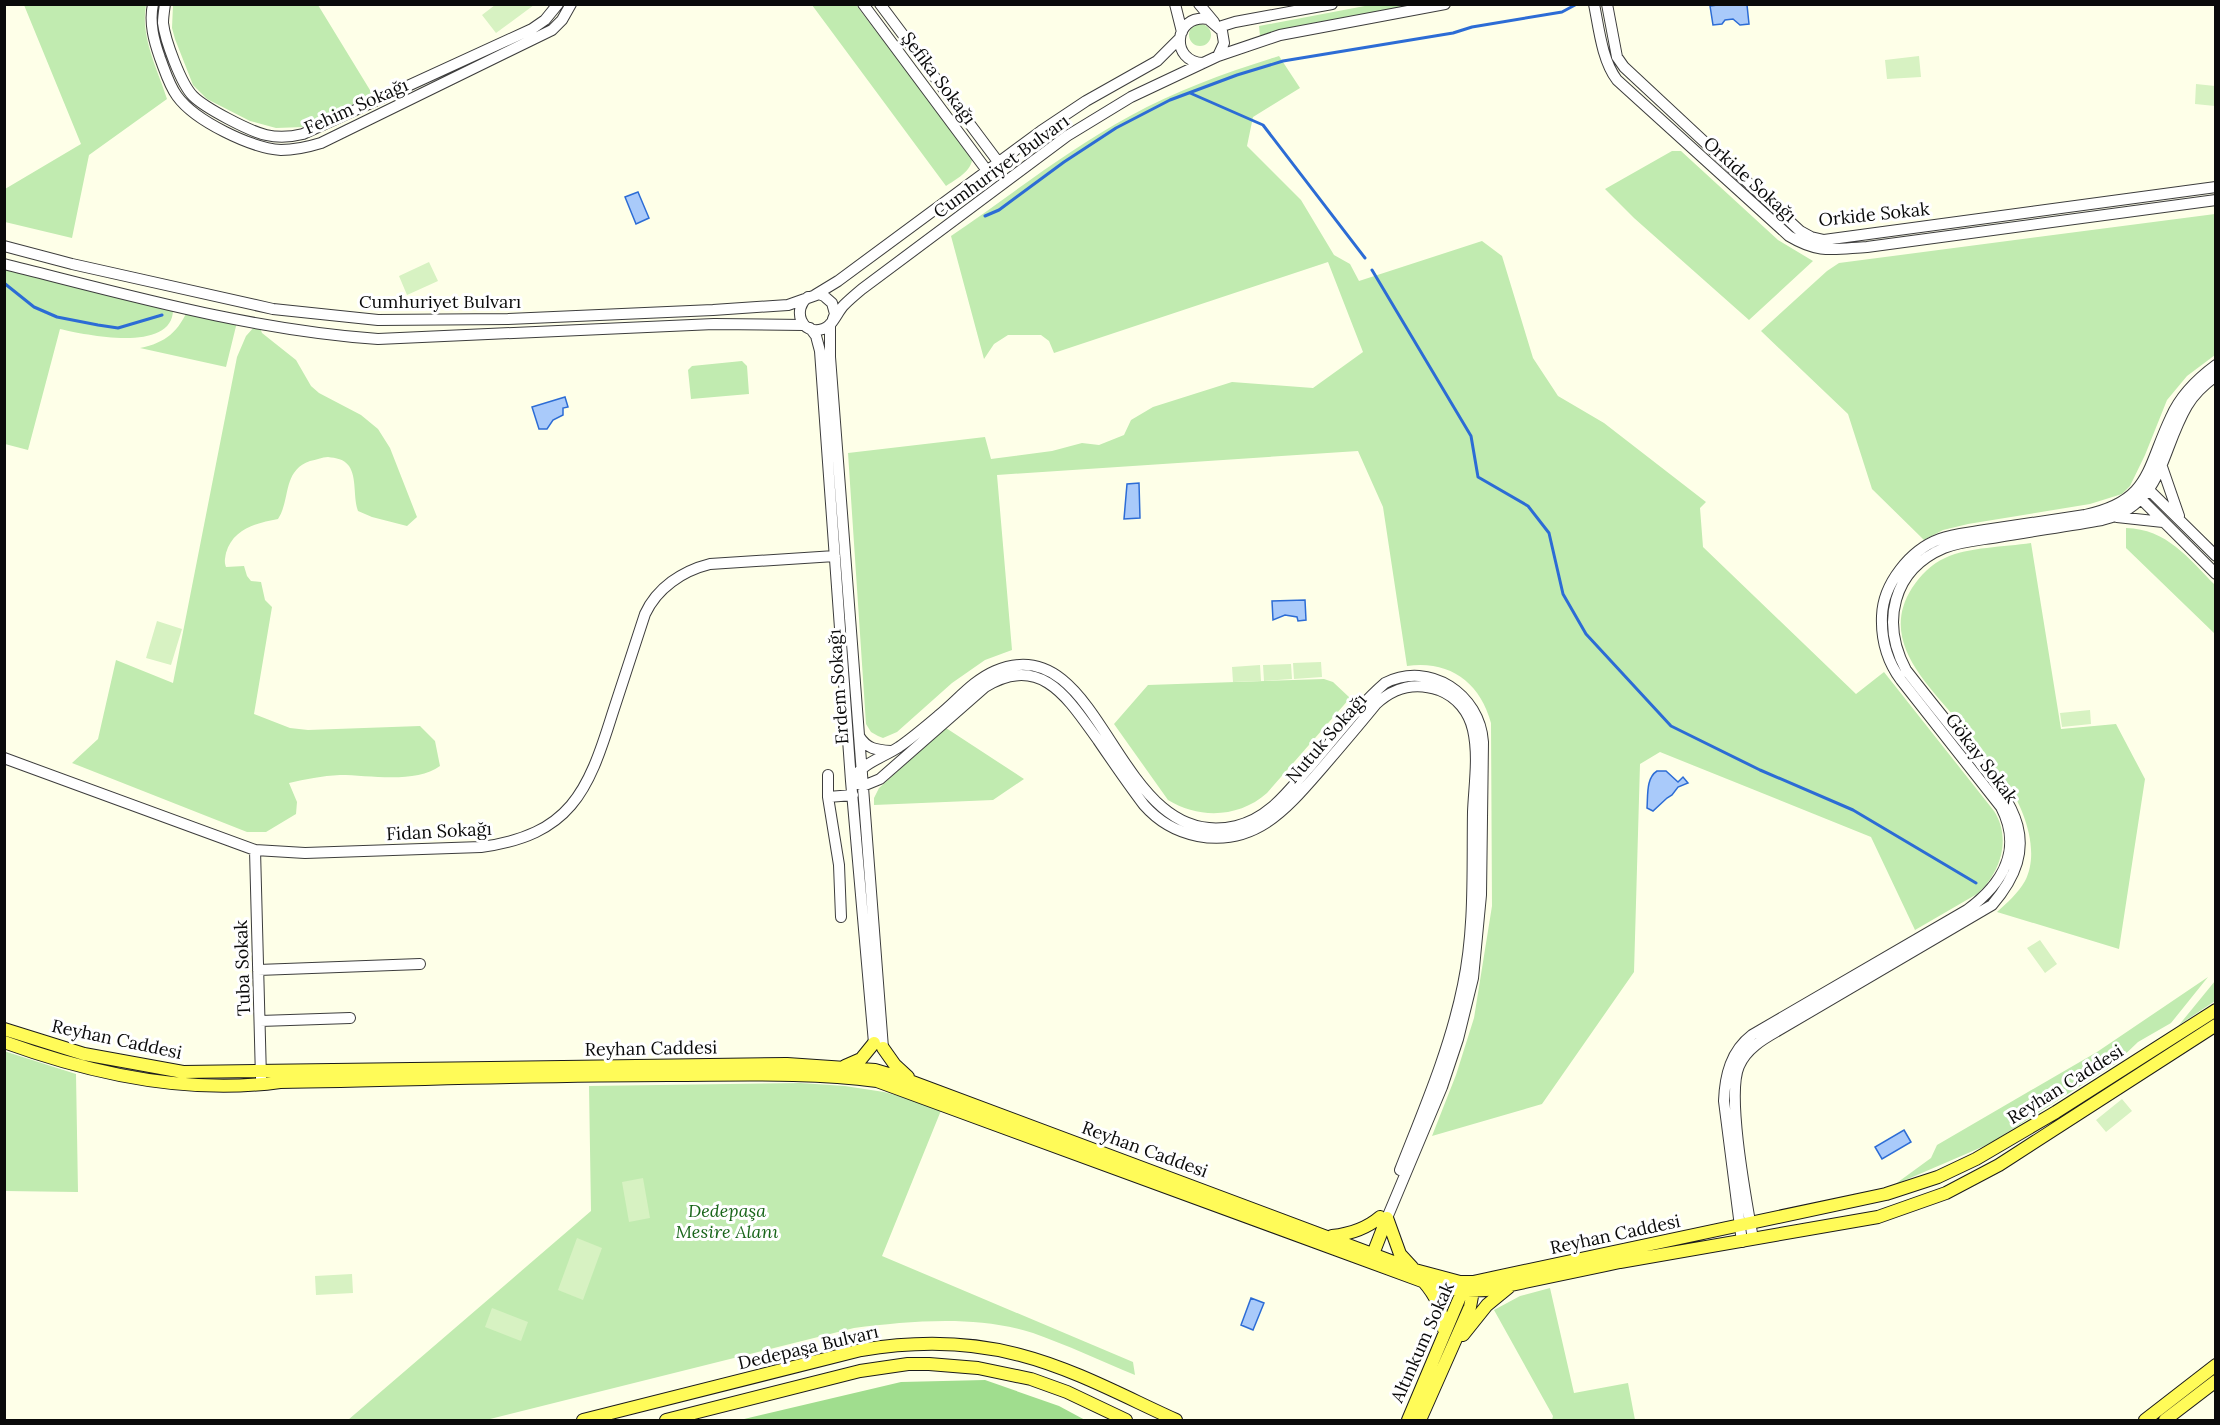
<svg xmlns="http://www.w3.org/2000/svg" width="2220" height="1425" font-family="Lora,serif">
  <rect width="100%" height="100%" fill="#feffe8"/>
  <path fill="#c1ebb0" d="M 24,5 L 146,5 C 140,37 158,70 167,99 L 89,155 L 72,238 L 5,222 L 5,189 L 81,144 Z
    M 173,5 L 318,5 L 373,95 L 304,127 L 276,128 L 250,121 L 207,99 L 193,85 L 175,39 L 172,28 Z
    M 812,5 L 856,5 L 972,156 C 974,170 956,179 946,186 Z
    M 1370,5 L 1426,5 L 1260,36 L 1259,26 Z
    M1189 35a11 11 0 1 1 22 0a11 11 0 1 1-22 0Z
    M 1279,56 L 1300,88 L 1253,117 L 1247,146 L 1301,200 L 1334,255 L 1350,264 L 1359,281 L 1482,241 L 1502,256 L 1533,358 L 1558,396 L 1604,423 L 1706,502 L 1700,508 L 1703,547 L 1856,694 L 1884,672 L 1994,811 C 2012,839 2000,874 1977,894 L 1915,930 L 1871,837 L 1660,752 L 1640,764 L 1634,972 L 1542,1104 L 1432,1136 L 1456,1075 L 1474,1018 L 1492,906 L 1491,723 C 1480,682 1449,660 1407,666 L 1383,507 L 1358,451 L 997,475 L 1012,650 L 985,660 L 952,683 L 897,732 L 883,738 L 878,736 L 871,732 L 866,724 L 848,453 L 985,437 L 991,459 L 1052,451 L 1082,443 L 1099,445 L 1124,435 L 1131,420 L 1153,407 L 1232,382 L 1313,388 L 1363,352 L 1328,262 L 1054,353 L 1049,341 L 1041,335 L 1008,335 L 994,344 L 984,359 L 951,236 C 1010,196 1067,150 1130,116 C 1177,90 1227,72 1279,56 Z
    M 1672,151 L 1681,151 L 1778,240 L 1813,261 L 1749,320 L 1634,218 L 1605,189 Z
    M 2215,214 L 2215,355 L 2187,376 L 2167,400 L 2145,455 L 2130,486 L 2122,494 L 2090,504 L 1968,524 L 1943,530 L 1924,540 L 1872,489 L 1848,414 L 1761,331 L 1827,271 L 1839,263 Z
    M 4,267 L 173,308 C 175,354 86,335 60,329 L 28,450 L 5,444 Z
    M 189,307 L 238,318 L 226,367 L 140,348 C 166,343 179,331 189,307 Z
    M 255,326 L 260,328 L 262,333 L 296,360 L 311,386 L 319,393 L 361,415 L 378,429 L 390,448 L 417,517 L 407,526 L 372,517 L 358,511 C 353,497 357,478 349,466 C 344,459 336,458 328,457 C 322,457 316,460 310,461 C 282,471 291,499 278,519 C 256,523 233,529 226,553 C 225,559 224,561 226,567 L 244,566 L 247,576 L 251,581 L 261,582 L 265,600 L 272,607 L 254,714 L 290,728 L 308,730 L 420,726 L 435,741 L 440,766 C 416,784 369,775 340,775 C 322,776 305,779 289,783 L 297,802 L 296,814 L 266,832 L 247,832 L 72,763 L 98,739 L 116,660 L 173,683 L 237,357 L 246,336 Z
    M 742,361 L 747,366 L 749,394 L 691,399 L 688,370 L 692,366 Z
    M 2126,528 C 2167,529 2188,558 2215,585 L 2215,634 L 2126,548 Z
    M 2031,543 L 2061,729 L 2116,724 L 2145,779 L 2119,949 L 1997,912 C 2007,903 2018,893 2025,881 C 2041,850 2023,806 2005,780 C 1989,761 1973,740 1957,720 C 1926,682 1879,640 1912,588 C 1920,576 1931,564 1945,558 C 1968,547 2005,547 2031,543 Z
    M 1324,679 L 1333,682 L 1350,698 L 1267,793 C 1239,818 1199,819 1168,800 L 1114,724 L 1148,685 Z
    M 946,728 L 1024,779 L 993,800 L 874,805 L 874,798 L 879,788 Z
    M 2208,977 L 2171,1023 L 2138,1042 L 2115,1064 L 1989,1144 L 1894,1185 L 1931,1158 L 1937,1145 L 2097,1052 Z
    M 2215,981 L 2215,1001 L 2179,1025 Z
    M 4,1051 L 76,1074 L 78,1192 L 5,1191 Z
    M 800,1083 L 845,1086 L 884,1092 L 942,1108 L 882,1256 L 1133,1362 L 1135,1375 C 1101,1361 1067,1345 1033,1333 C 976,1315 912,1321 854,1328 L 486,1420 L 348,1420 L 591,1211 L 589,1086 Z
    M 1550,1288 L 1574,1393 L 1628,1383 L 1635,1420 L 1552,1420 L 1553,1416 L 1494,1310 L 1520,1296 Z"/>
  <path fill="#a0dd8e" d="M 985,1380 L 1059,1406 L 1085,1420 L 740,1420 L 901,1382 Z"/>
  <path fill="#d7f2c2" d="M 495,5 L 495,4 L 534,5 L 496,33 L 482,15 Z
    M 1919,56 L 1921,77 L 1887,79 L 1885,60 Z
    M 2196,84 L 2215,86 L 2215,106 L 2195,104 Z
    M 429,262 L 438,281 L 407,295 L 399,276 Z
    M 157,621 L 182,629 L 171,665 L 146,658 Z
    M 1321,662 L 1322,677 L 1294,679 L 1293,663 Z
    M 1291,664 L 1292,679 L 1264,681 L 1263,665 Z
    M 1260,665 L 1261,681 L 1233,682 L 1232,667 Z
    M 2090,710 L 2091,724 L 2062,727 L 2060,713 Z
    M 2040,940 L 2057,964 L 2045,973 L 2027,948 Z
    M 2122,1099 L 2132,1111 L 2106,1132 L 2096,1120 Z
    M 643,1178 L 650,1218 L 629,1222 L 622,1182 Z
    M 577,1238 L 602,1248 L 583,1300 L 558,1290 Z
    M 352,1274 L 353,1293 L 316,1295 L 315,1276 Z
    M 492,1308 L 528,1322 L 521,1341 L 485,1327 Z"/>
  <path fill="#a9cafa" stroke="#2c6cd5" stroke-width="1.5" d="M 1725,4 L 1747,5 L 1749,24 L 1740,25 L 1733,19 L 1725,20 L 1722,24 L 1713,25 L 1710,6 Z
    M 638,192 L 649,218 L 636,224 L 625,197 Z
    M 565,397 L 568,407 L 563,408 L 563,415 L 553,420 L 547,429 L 539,429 L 532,407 Z
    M 1139,483 L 1140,518 L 1124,519 L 1127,484 Z
    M 1305,600 L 1306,620 L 1298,621 L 1297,617 L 1285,615 L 1273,620 L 1272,601 Z
    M 1657,771 L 1666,771 L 1678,782 L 1683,777 L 1688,783 L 1678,787 L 1672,795 L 1667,798 L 1653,811 L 1647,808 C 1648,795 1646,778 1657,771 Z
    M 1904,1130 L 1911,1142 L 1882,1159 L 1875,1147 Z
    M 1251,1298 L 1264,1303 L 1253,1330 L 1241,1325 Z"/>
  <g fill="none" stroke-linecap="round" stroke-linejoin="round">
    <path stroke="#2c6cd5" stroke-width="3" d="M 1190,93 L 1263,125 L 1365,258
      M 985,216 L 999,210 L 1064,162 L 1116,128 L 1170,100 L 1237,75 L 1283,61 L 1453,33 L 1472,27 L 1562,12 L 1575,5
      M 1372,270 L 1471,436 L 1478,477 L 1528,506 L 1549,533 L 1563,594 L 1586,634 L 1671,726 L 1760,770 L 1853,810 L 1976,883
      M 4,283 L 34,307 L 57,317 L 98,325 L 118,328 L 162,315"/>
    <defs>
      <path id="minor" d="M 153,4 C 149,23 154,41 160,58 C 165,71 169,85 177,96 C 195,121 251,148 281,150 C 295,150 308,147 321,143 L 552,30 L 562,20 L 571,4
        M 165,4 C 164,11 163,17 163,23 C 165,40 181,84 193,96 C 205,108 249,131 266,135 C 279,138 291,137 303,134 L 532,29 L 545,20 L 558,4
        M 863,4 L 988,172
        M 880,4 L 999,163
        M 1175,4 L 1182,32
        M 1199,4 L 1214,22
        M 1594,4 C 1599,29 1602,60 1617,80 L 1789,236 C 1819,254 1833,249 1867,247 L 2216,200
        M 1607,4 L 1617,57 L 1624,67 L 1800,231 L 1811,237 L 1824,240 L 2216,187
        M 1219,27 L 1235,22 L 1332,4
        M 1203,63 C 1170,62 1173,14 1208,19 L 1222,31 L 1224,43 L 1218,56
        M 4,246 L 72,264 L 273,309 L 378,320 L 508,319 L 713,310 L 788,305 L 819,294 L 824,296 L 832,303 L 835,314 L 833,319
        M 4,264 C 128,295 250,330 378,339 L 714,324 L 804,325
        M 815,295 L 838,281 L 1041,131 L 1086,101 L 1157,61 L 1179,39
        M 808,297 C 792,309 801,336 823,329 C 833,326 837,312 844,305 C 850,299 856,294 862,289 L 1067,136 L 1131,97 L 1218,56 L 1280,35 L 1445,4
        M 830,324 L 830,357 L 883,1048
        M 810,328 L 816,336 L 820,351 L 851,781 L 874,1043
        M 2161,464 L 2179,516
        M 2149,490 L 2216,556
        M 2141,499 L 2216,574
        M 2117,517 L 2163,522
        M 859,736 C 867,749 876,750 891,751
        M 4,758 L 255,850 L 305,853 L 481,847 C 570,835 588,792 612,715 C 623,681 634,648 645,614 C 657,588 682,571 710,564 L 835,556
        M 828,775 L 828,797 L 839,865 L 841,917
        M 851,781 C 862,763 882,758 899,747 C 912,738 925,727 938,716 C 957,701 972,681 995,671 C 1105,624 1114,855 1236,826 C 1267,819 1286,794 1306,771 C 1332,742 1356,708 1385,683 C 1430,660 1480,695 1483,742 L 1481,895 L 1473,978 L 1458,1039 L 1442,1087 L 1387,1218
        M 851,781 L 863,786 L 880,779 L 985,687 C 1041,652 1069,700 1098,740 C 1113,762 1128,784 1144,805 C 1158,821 1177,832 1198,836 C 1257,847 1289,806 1323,767 C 1341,746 1359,725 1376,704 C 1394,687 1416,682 1439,690 C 1457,697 1469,712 1473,730 C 1479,756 1474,786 1473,812 C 1472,869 1475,928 1463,985 C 1450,1049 1424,1109 1400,1170
        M 828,797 L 853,795
        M 255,850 L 261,1078
        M 258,970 L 420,964
        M 260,1021 L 350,1018
        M 1753,1239 C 1747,1204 1726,1095 1739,1066 C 1746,1049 1763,1039 1779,1030 L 1992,905 C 2046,842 2012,803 1969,749 C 1948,723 1927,697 1906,670 C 1881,623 1892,570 1944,548 C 1961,541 1981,540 1998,537 C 2033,531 2068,526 2102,520 C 2163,505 2160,452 2187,406 C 2194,394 2205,384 2216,376
        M 1742,1242 L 1724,1101 C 1725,1075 1731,1051 1752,1035 L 1967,910 C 2003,884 2023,849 2001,807 L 1901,680 C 1887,661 1881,640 1882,616 C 1883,584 1910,550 1940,539 C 1954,534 1970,533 1985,530 C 2019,525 2052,520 2085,515 C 2151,501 2146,469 2171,417 C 2180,396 2197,379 2216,365"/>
      <path id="major" d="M 4,1029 L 84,1054 L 183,1072 L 787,1064 L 875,1070 L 902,1078 L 1415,1270 L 1460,1282 L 1473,1282 L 1886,1194 L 1938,1177 L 1976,1159 L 2056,1112 L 2216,1010
        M 4,1042 C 92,1074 187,1095 280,1082 C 409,1080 538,1075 668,1075 C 737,1075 808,1072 877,1081 L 1422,1281 L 1461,1291 L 1487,1290 L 1620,1262 L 1878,1217 L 1946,1193 L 1999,1165 L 2216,1025
        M 883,1048 L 895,1065 L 908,1077
        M 845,1066 L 861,1059 L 874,1043
        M 1387,1218 L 1400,1254 L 1412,1267
        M 1332,1236 C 1350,1234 1366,1229 1380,1217
        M 1366,1259 L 1373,1254 L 1387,1218
        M 1423,1281 C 1437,1297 1442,1310 1444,1330
        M 1463,1335 L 1487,1305 L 1509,1287
        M 583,1420 L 861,1350 C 914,1341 968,1341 1020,1355 C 1074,1369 1125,1397 1176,1420
        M 666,1420 L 860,1371 L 908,1364 L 929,1364 L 978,1368 L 1031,1379 L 1067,1392 L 1126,1420
        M 1408,1420 L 1465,1285
        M 1420,1420 L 1470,1307 L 1473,1291 L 1469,1286
        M 2145,1420 L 2216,1365
        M 2165,1420 L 2216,1381"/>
    </defs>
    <use href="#minor" stroke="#3d3d3d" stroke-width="12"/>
    <use href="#major" stroke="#1b1b1b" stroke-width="14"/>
    <use href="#minor" stroke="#fff" stroke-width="10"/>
    <use href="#major" stroke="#fffb58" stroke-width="12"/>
  </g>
  <g text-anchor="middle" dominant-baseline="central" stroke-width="6" stroke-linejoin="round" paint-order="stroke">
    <g font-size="18" fill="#0a0a0a" stroke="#fff">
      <text transform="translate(939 78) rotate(53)">Şefika Sokağı</text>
      <text transform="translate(356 106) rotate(-24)">Fehim Sokağı</text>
      <text transform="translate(1001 166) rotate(-36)">Cumhuriyet Bulvarı</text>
      <text transform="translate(1750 179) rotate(42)">Orkide Sokağı</text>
      <text transform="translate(1874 214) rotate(-6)">Orkide Sokak</text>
      <text x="440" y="301">Cumhuriyet Bulvarı</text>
      <text transform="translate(838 687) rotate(-94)">Erdem Sokağı</text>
      <text transform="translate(1326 738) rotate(-49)">Nutuk Sokağı</text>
      <text transform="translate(1982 758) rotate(53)">Gökay Sokak</text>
      <text transform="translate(439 831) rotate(-3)">Fidan Sokağı</text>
      <text transform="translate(242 968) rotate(-92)">Tuba Sokak</text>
      <text transform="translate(117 1039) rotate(12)">Reyhan Caddesi</text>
      <text transform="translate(651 1048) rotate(-1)">Reyhan Caddesi</text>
      <text transform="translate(2065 1084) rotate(-32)">Reyhan Caddesi</text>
      <text transform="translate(1145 1149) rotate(20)">Reyhan Caddesi</text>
      <text transform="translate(1615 1234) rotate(-12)">Reyhan Caddesi</text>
      <text transform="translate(1422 1342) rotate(-66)">Altınkum Sokak</text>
      <text transform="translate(808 1347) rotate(-13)">Dedepaşa Bulvarı</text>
    </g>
    <g font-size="18" font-style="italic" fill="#186519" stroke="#fff">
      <text x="727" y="1210">Dedepaşa<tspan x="727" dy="21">Mesire Alanı</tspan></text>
    </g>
  </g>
  <rect width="2220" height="1425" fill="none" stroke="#0a0a0a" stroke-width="12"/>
</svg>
